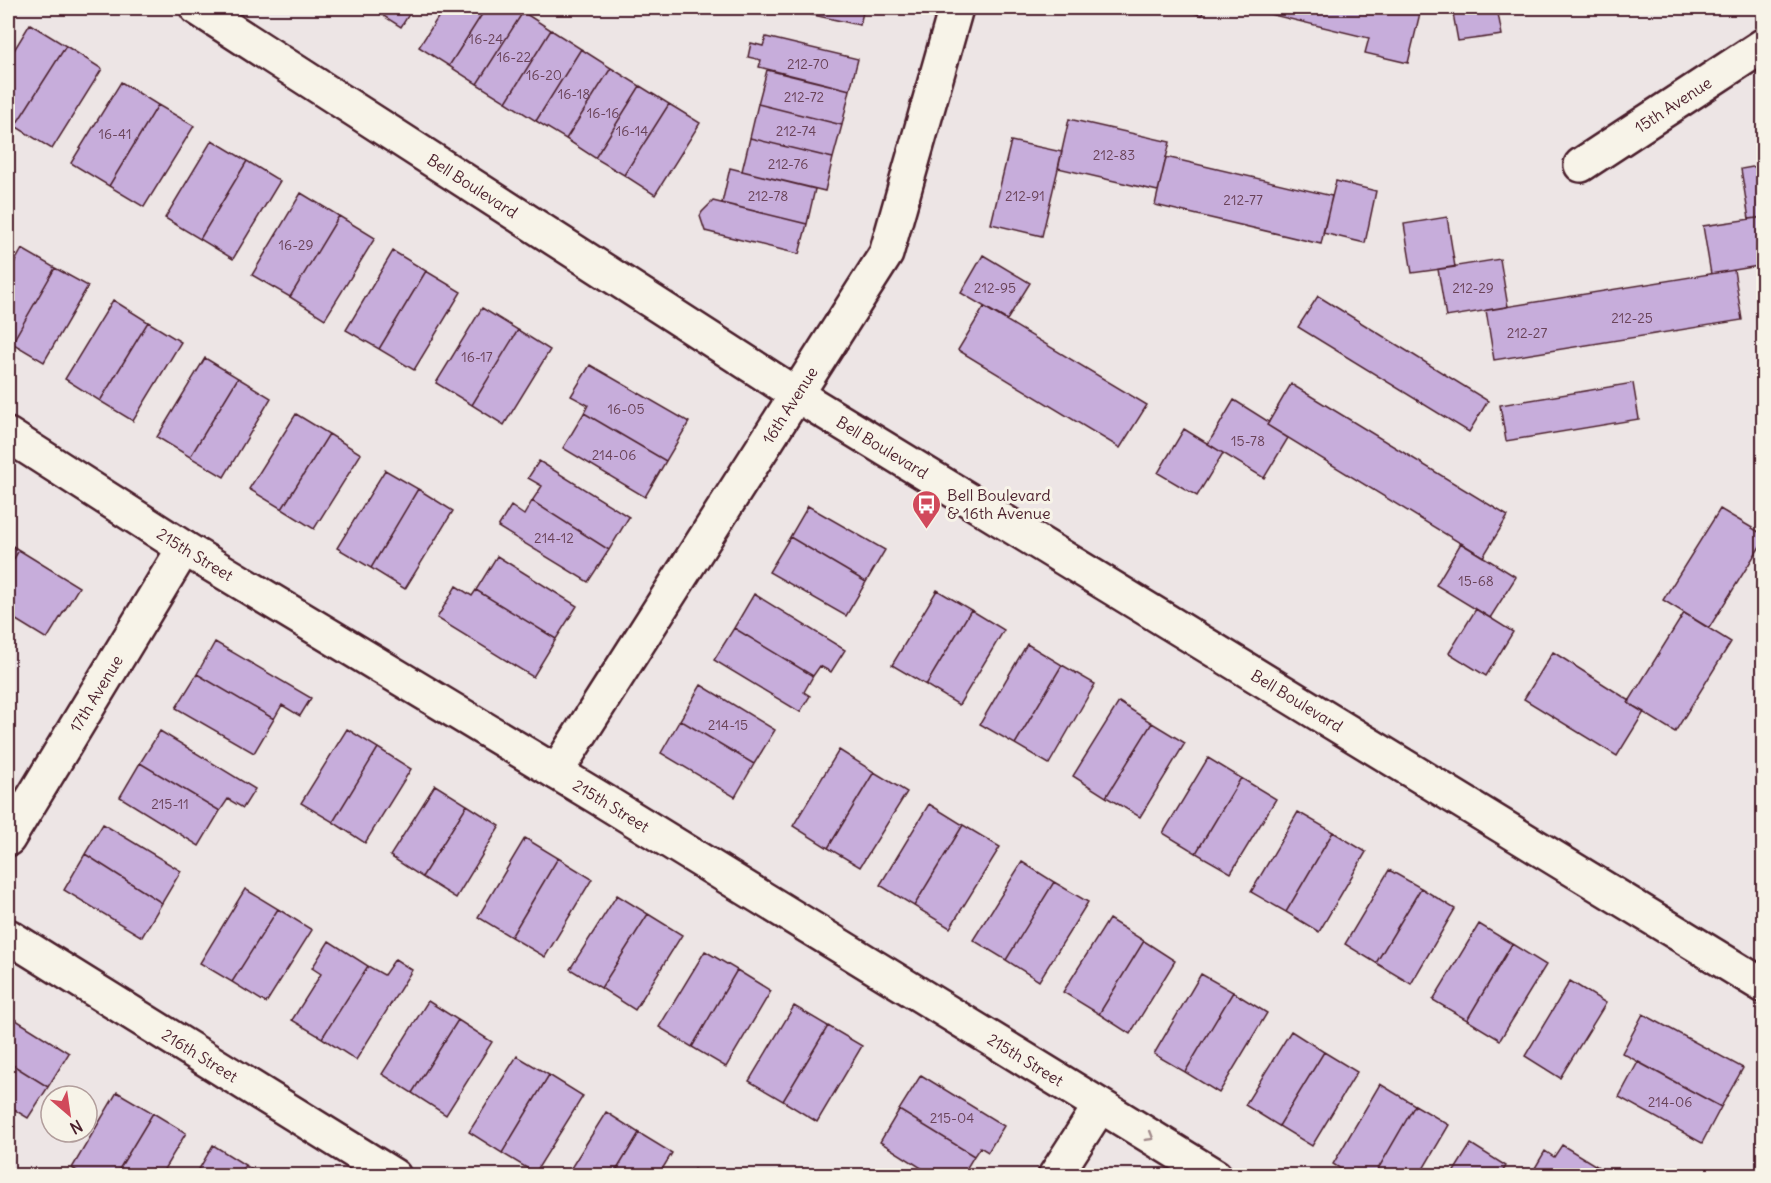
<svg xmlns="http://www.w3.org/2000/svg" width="1771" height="1183" font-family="Delius,sans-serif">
  <rect width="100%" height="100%" fill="#ede5e5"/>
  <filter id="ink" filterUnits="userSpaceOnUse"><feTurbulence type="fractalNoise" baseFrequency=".0167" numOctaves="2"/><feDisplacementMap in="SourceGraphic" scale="12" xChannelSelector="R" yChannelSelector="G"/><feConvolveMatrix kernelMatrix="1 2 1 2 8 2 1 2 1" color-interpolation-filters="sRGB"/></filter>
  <g filter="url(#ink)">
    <path fill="#c7addb" stroke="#4a1f2b" stroke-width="1.5" d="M 371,8 L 413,8 L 401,27 Z
      M 444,8 L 486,8 L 449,66 L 419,47 Z
      M 486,8 L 515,8 L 523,12 L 477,84 L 449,66 Z
      M 781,8 L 864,8 L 860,25 Z
      M 1173,8 L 1204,8 L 1202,15 Z
      M 1244,8 L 1396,8 L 1420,13 L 1408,63 L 1365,53 L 1369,38 Z
      M 1452,8 L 1497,8 L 1502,35 L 1458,41 Z
      M 523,12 L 551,30 L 506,102 L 477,84 Z
      M 30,24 L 66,46 L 15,126 L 8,122 L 8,60 Z
      M 551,30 L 581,49 L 536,121 L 506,102 Z
      M 766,37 L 858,59 L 850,90 L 759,67 L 761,60 L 748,57 L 751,43 L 763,46 Z
      M 66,46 L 102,69 L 52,149 L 15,126 Z
      M 581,49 L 611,68 L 566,139 L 536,121 Z
      M 611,68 L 640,86 L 595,158 L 566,139 Z
      M 767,70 L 850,90 L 842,125 L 758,104 Z
      M 121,82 L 158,105 L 109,186 L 71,163 Z
      M 640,86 L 669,104 L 624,175 L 595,158 Z
      M 669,104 L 700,123 L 655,195 L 624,175 Z
      M 758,104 L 842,125 L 833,158 L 750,138 Z
      M 158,105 L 194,126 L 144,207 L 109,186 Z
      M 1069,119 L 1170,142 L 1158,191 L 1058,168 Z
      M 750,138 L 833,158 L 825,191 L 742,171 Z
      M 212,140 L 247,161 L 200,239 L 165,218 Z
      M 1011,141 L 1062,152 L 1042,236 L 991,224 Z
      M 1166,157 L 1332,196 L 1321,244 L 1155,205 Z
      M 247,161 L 280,181 L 233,259 L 200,239 Z
      M 1764,165 L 1764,217 L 1749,219 L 1741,169 Z
      M 730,168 L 815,189 L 807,224 L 722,203 Z
      M 1336,181 L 1376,191 L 1365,243 L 1323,233 Z
      M 301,193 L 339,216 L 290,297 L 252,275 Z
      M 713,201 L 807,224 L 799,254 L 705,231 L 700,216 L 702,212 Z
      M 339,216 L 375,238 L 325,319 L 290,297 Z
      M 1447,217 L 1455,267 L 1412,273 L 1404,224 Z
      M 1764,217 L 1764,265 L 1711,274 L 1703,226 Z
      M 22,249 L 55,268 L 12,343 L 8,341 L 8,274 Z
      M 393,251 L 426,271 L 379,349 L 346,330 Z
      M 983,255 L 1030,283 L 1007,320 L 961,293 Z
      M 1500,259 L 1508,307 L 1446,317 L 1438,269 Z
      M 55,268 L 88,286 L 44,362 L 12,343 Z
      M 1734,270 L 1742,320 L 1494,360 L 1486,310 Z
      M 426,271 L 461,292 L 414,370 L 379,349 Z
      M 1318,296 L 1488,401 L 1469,432 L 1298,327 Z
      M 113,300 L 148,322 L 100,401 L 65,379 Z
      M 984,307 L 1147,405 L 1120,448 L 958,350 Z
      M 482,308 L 518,330 L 472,405 L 436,383 Z
      M 148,322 L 181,342 L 133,421 L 100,401 Z
      M 518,330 L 550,350 L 504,425 L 472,405 Z
      M 205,358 L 238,378 L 190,457 L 157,437 Z
      M 590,365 L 689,422 L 666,461 L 584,413 L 588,405 L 571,396 Z
      M 238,378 L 271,398 L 224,477 L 190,457 Z
      M 1633,383 L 1639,419 L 1506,441 L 1500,405 Z
      M 1291,384 L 1508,516 L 1483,557 L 1267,425 Z
      M 1234,400 L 1269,422 L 1267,425 L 1288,438 L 1264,478 L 1208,444 Z
      M 584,413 L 666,461 L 645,497 L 563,448 Z
      M 296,414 L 329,434 L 282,509 L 249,489 Z
      M 1184,429 L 1223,453 L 1197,496 L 1158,473 Z
      M 329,434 L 361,454 L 314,529 L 282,509 Z
      M 539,461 L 629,517 L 609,550 L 532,501 L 542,486 L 528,478 Z
      M 385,470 L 418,489 L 371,568 L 337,548 Z
      M 418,489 L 453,511 L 405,589 L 371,568 Z
      M 532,501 L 609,550 L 588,582 L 498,527 L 511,506 L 524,515 Z
      M 808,506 L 885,550 L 866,582 L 790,537 Z
      M 1720,509 L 1764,535 L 1764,540 L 1709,628 L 1663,600 Z
      M 790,537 L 866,582 L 846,616 L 769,572 Z
      M 8,543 L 19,550 L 8,569 Z
      M 1461,543 L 1516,577 L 1490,618 L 1436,585 Z
      M 19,550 L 79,587 L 47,639 L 8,615 L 8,569 Z
      M 497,556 L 577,606 L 556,639 L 476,590 Z
      M 456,586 L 472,596 L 476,590 L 556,639 L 533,677 L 437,618 Z
      M 937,590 L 971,610 L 926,685 L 892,665 Z
      M 754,594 L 845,650 L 831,672 L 820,666 L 813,676 L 734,628 Z
      M 1476,609 L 1513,632 L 1486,676 L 1449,653 Z
      M 971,610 L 1004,630 L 959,705 L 926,685 Z
      M 1684,613 L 1731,642 L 1675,732 L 1628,703 Z
      M 734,628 L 813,676 L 804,692 L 810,696 L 800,712 L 714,660 Z
      M 215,642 L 311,698 L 300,716 L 282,705 L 274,719 L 197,674 Z
      M 1027,644 L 1062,665 L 1015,744 L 980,724 Z
      M 1553,652 L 1630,701 L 1628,703 L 1644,712 L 1617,756 L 1524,699 Z
      M 1062,665 L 1095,684 L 1049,764 L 1015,744 Z
      M 197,674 L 274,719 L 254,753 L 176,708 Z
      M 701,685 L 775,730 L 754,764 L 680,720 Z
      M 1119,702 L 1152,723 L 1106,797 L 1073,776 Z
      M 680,720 L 754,764 L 735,797 L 661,753 Z
      M 1152,723 L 1185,743 L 1140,817 L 1106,797 Z
      M 347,729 L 378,748 L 333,822 L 301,803 Z
      M 160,731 L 255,789 L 243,808 L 228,799 L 220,811 L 140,763 Z
      M 378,748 L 411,769 L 365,843 L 333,822 Z
      M 839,750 L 874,772 L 828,848 L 793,826 Z
      M 1208,758 L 1241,778 L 1196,853 L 1163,833 Z
      M 140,763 L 220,811 L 199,846 L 120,797 Z
      M 874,772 L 907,792 L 860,867 L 828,848 Z
      M 1241,778 L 1276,799 L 1231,873 L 1196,853 Z
      M 435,785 L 467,805 L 422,877 L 390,856 Z
      M 929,804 L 963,825 L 914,906 L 880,885 Z
      M 467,805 L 500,826 L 456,898 L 422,877 Z
      M 1298,812 L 1333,832 L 1286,912 L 1251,892 Z
      M 103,824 L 181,871 L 162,903 L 85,854 Z
      M 963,825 L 1000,847 L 950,928 L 914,906 Z
      M 1333,832 L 1366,852 L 1319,932 L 1286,912 Z
      M 525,838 L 558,858 L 511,937 L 478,917 Z
      M 85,854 L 162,903 L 142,937 L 64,890 Z
      M 558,858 L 592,879 L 545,957 L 511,937 Z
      M 1022,862 L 1054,882 L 1006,960 L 973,940 Z
      M 1389,870 L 1421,888 L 1376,963 L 1345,944 Z
      M 1054,882 L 1088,902 L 1039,981 L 1006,960 Z
      M 1421,888 L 1455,909 L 1411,984 L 1376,963 Z
      M 245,889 L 278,909 L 232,982 L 200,963 Z
      M 617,895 L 648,914 L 601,988 L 570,969 Z
      M 278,909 L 312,930 L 266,1003 L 232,982 Z
      M 648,914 L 682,935 L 635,1010 L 601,988 Z
      M 1109,919 L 1144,941 L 1099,1014 L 1063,992 Z
      M 1479,924 L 1512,944 L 1467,1020 L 1433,1000 Z
      M 329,941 L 368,966 L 322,1038 L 292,1020 L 321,974 L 312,968 Z
      M 1144,941 L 1175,961 L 1130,1034 L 1099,1014 Z
      M 1512,944 L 1546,965 L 1500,1040 L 1467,1020 Z
      M 705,951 L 737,970 L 692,1047 L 659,1027 Z
      M 395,959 L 412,970 L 356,1060 L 322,1038 L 368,966 L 384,975 Z
      M 737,970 L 771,991 L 726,1067 L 692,1047 Z
      M 1201,974 L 1233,992 L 1185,1072 L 1154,1054 Z
      M 1570,981 L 1606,1003 L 1560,1078 L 1525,1056 Z
      M 1233,992 L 1267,1013 L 1219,1093 L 1185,1072 Z
      M 428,1001 L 458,1020 L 412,1093 L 382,1074 Z
      M 794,1006 L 828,1026 L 783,1101 L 749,1081 Z
      M 1643,1014 L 1743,1068 L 1721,1107 L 1622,1053 Z
      M 8,1015 L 69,1053 L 48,1087 L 8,1062 Z
      M 458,1020 L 492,1042 L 446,1115 L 412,1093 Z
      M 828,1026 L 862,1046 L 817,1122 L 783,1101 Z
      M 1291,1031 L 1324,1052 L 1279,1126 L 1245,1105 Z
      M 1324,1052 L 1357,1072 L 1312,1146 L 1279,1126 Z
      M 517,1056 L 549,1075 L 502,1153 L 469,1132 Z
      M 8,1062 L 48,1087 L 28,1118 L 8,1106 Z
      M 1638,1062 L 1721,1107 L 1702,1143 L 1619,1097 Z
      M 549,1075 L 583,1096 L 535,1173 L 502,1153 Z
      M 921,1075 L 1004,1126 L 988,1152 L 980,1147 L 974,1156 L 899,1110 Z
      M 1380,1084 L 1415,1105 L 1374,1176 L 1352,1176 L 1333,1164 Z
      M 117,1092 L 153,1113 L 115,1176 L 85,1176 L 72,1168 Z
      M 1415,1105 L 1449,1125 L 1419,1176 L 1374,1176 Z
      M 899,1110 L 974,1156 L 962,1176 L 934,1176 L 880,1142 Z
      M 606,1112 L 639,1133 L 613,1176 L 566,1176 Z
      M 153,1113 L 186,1133 L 160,1176 L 115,1176 Z
      M 639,1133 L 672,1153 L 658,1176 L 613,1176 Z
      M 8,1141 L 13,1144 L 8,1154 Z
      M 1471,1144 L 1506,1166 L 1500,1176 L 1451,1176 Z
      M 213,1145 L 245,1165 L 238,1176 L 195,1176 Z
      M 1562,1145 L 1595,1165 L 1588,1176 L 1543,1176 L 1544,1173 L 1535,1168 L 1545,1151 L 1554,1157 Z
      M 245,1165 L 262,1176 L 238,1176 Z
      M 1595,1165 L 1612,1176 L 1588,1176 Z
      M 694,1169 L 704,1176 L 690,1176 Z"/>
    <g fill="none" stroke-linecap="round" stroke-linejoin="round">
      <defs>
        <g id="minor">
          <path id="s1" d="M 197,8 L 797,395 L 1764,986"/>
          <path id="s2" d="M 1581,165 L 1764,45"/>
          <path id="s3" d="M 8,435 L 184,548 L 599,798 L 1215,1176"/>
          <path id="s4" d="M 556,772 L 886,254 L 956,8"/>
          <path id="s5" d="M 8,839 L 184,548"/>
          <path id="s6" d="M 8,936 L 394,1176"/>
          <path d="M 1055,1176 L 1100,1106"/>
        </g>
      </defs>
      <use href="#minor" stroke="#4a1f2b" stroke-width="38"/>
      <use href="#minor" stroke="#f7f3e8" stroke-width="33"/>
    </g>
    <defs><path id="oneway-chevron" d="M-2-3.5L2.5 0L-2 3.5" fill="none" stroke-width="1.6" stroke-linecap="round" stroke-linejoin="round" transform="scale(1.5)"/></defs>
    <use stroke="#a0898a" href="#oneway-chevron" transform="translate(1150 1137) rotate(31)"/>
  </g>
  <defs>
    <symbol id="bus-pin" viewBox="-11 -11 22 30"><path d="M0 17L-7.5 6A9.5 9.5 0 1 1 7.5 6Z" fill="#d1495b" stroke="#f7f3e8"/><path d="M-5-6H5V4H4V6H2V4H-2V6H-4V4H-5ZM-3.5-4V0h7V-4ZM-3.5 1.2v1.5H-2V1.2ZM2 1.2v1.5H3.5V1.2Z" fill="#fff"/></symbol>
  </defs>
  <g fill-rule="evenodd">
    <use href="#bus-pin" x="910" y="488" width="33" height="45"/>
  </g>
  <g text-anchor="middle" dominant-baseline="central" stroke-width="6" stroke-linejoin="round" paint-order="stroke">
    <g font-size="14" fill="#694257">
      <text x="486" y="39">16-24</text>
      <text x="514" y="57">16-22</text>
      <text x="808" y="64">212-70</text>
      <text x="544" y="75">16-20</text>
      <text x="574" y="94">16-18</text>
      <text x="804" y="97">212-72</text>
      <text x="603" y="113">16-16</text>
      <text x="632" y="131">16-14</text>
      <text x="796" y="131">212-74</text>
      <text x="115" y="134">16-41</text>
      <text x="1114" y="155">212-83</text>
      <text x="788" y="164">212-76</text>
      <text x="768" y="196">212-78</text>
      <text x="1025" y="196">212-91</text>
      <text x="1243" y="200">212-77</text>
      <text x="296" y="245">16-29</text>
      <text x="995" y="288">212-95</text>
      <text x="1473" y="288">212-29</text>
      <text x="1632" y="318">212-25</text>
      <text x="1527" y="333">212-27</text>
      <text x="477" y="357">16-17</text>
      <text x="626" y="409">16-05</text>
      <text x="1248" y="441">15-78</text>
      <text x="614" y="455">214-06</text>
      <text x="554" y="538">214-12</text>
      <text x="1476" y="581">15-68</text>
      <text x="728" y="725">214-15</text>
      <text x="170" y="804">215-11</text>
      <text x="1670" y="1102">214-06</text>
      <text x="952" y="1118">215-04</text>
    </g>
    <g font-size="16" fill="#4a1f2b" stroke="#f7f3e8">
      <text stroke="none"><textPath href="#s2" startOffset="110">15th Avenue</textPath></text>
      <text stroke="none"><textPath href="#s1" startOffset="328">Bell Boulevard</textPath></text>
      <text stroke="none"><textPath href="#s4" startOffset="435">16th Avenue</textPath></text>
      <text stroke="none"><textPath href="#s1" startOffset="814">Bell Boulevard</textPath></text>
      <text stroke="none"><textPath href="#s3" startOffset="222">215th Street</textPath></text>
      <text stroke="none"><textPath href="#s5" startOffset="170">17th Avenue</textPath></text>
      <text stroke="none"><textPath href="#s1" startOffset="1300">Bell Boulevard</textPath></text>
      <text stroke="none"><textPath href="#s3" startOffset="708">215th Street</textPath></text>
      <text stroke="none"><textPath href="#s6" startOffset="226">216th Street</textPath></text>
      <text stroke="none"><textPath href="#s3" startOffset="1194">215th Street</textPath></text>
    </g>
    <g font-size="16" fill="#4a1f2b" stroke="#f7f3e8" text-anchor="start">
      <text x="947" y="495">Bell Boulevard<tspan x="947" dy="18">&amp; 16th Avenue</tspan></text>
    </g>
  </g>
  <rect width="1771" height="1183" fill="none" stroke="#f7f3e8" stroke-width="30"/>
  <rect x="15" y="15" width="1741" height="1153" fill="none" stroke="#4a1f2b" stroke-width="2" filter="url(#ink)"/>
  <g transform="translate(69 1114) rotate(151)"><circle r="28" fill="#f7f3e8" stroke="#b29e9c" stroke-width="1.5"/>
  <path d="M0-4.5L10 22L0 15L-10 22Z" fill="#d1495b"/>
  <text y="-9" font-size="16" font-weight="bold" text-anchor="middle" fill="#4a1f2b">N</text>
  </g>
</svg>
